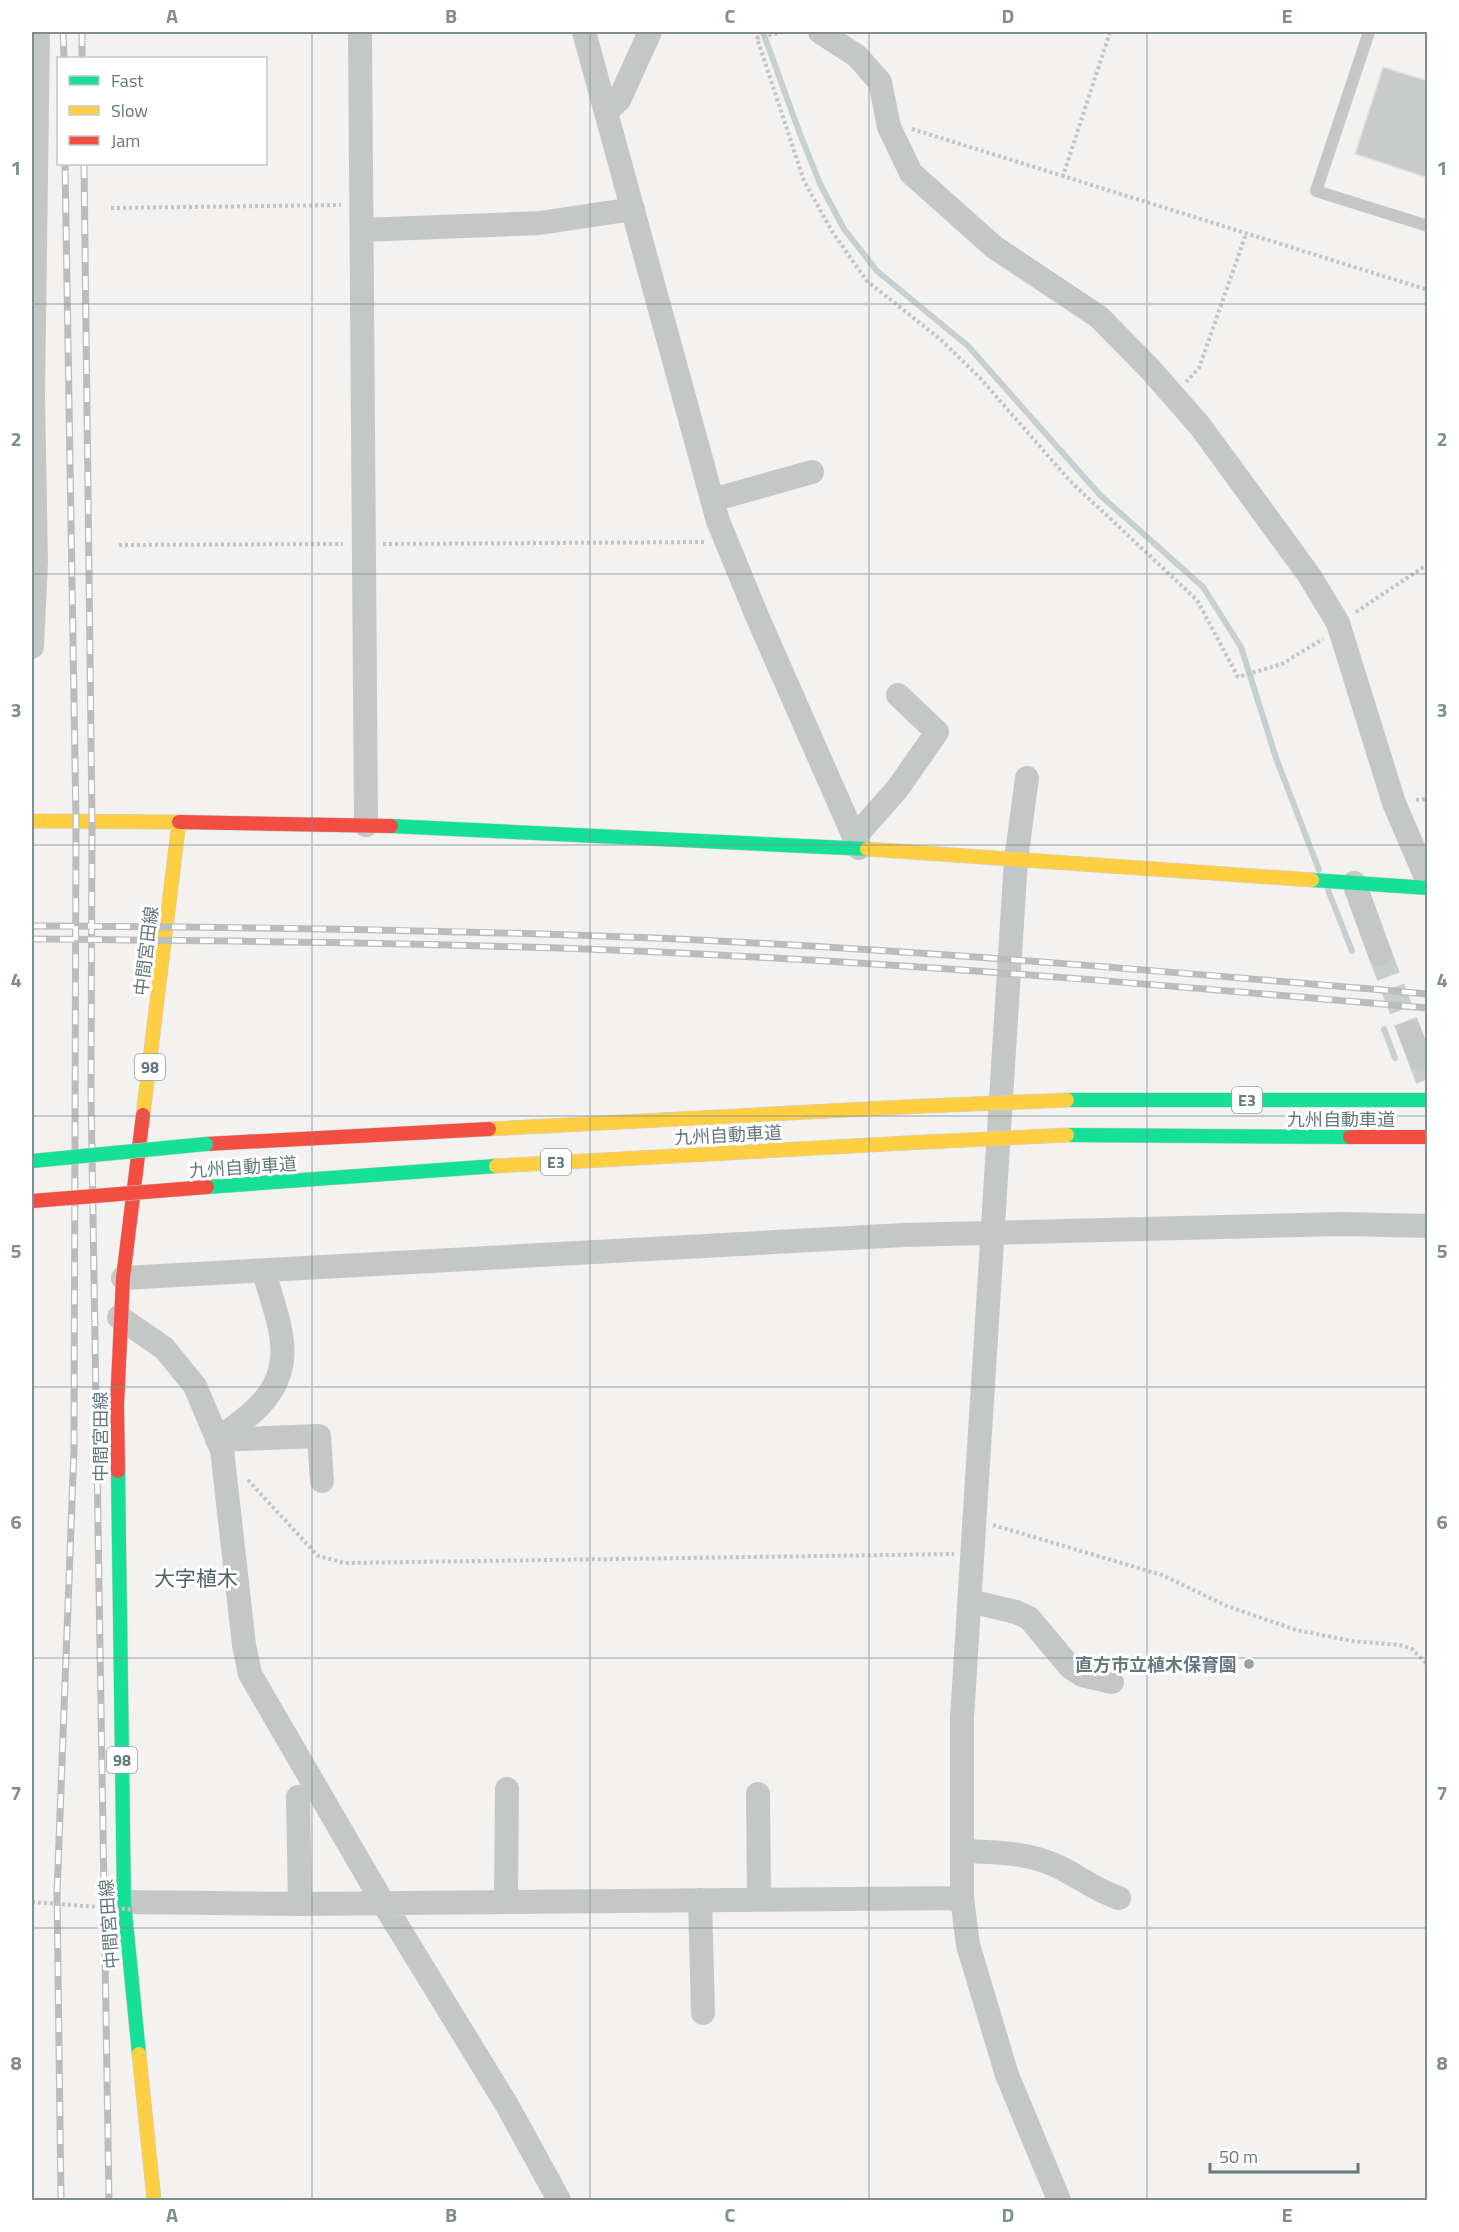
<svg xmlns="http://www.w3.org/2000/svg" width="1459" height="2232" font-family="'Titillium Web','Noto Sans JP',sans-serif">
  <rect width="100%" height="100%" fill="#f3f2f1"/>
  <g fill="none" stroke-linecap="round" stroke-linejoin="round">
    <path stroke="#c6d0d1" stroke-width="6" d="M 763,32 L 800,134 L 821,186 L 844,229 L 877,271 L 968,346 L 1100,495 L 1203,587 L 1241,647 L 1276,758 L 1319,870
      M 1328,890 L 1352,951
      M 1384,1029 L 1395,1058"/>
  </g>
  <path fill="#c9caca" stroke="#e2e2e1" stroke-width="1.5" d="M 1383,67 L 1428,81 L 1428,178 L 1355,154 Z"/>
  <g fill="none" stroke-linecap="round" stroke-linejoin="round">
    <path stroke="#c8cdce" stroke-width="24" stroke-dasharray="24 12" stroke-linecap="butt" d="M 1380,954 L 1410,1033
      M 1419,1057 L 1428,1081"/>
    <defs>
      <path id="fast" d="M 391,826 L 867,849
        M 1312,880 L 1428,888
        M 1067,1100 L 1428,1100
        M 1067,1135 L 1350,1137
        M 207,1187 L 496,1166
        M 118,1471 L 124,1902 L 139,2054"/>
      <path id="slow" d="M 32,821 L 179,822 L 143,1115
        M 867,849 L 1312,880
        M 489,1129 L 904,1107
        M 496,1166 L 906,1143
        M 139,2054 L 154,2200"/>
      <path id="jam" d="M 179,822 L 391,826
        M 1350,1137 L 1428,1137
        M 206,1144 L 489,1129
        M 118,1471 L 117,1405 L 123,1278 L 143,1115"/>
    </defs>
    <use href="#fast" stroke="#cecfcf" stroke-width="15"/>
    <use href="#slow" stroke="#cecfcf" stroke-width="15"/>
    <use href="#jam" stroke="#cecfcf" stroke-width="15"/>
    <path stroke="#c3c4c5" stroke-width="4" stroke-dasharray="3 3" stroke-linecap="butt" d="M 783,32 L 757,38 L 804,181 L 833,233 L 867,281 L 940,339 L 981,379 L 1070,481 L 1197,600 L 1238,677 L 1282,664 L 1323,639
      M 1110,32 L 1063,176 L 1428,290
      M 912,129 L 1063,176
      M 111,208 L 341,205
      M 1186,382 L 1199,368 L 1246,234
      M 383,544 L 706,542
      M 119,545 L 343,544
      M 1356,612 L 1428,564
      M 1416,800 L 1428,799
      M 248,1480 L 318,1556 L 345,1563 L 954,1554
      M 993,1525 L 1162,1575 L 1227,1606 L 1296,1630 L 1352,1641 L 1400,1645 L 1412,1649 L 1428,1665"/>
    <path stroke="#c5c7c7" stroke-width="12" d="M 1369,32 L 1316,191 L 1428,226"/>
    <path stroke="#c5c7c7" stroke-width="24" d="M 360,32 L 366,825
      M 584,32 L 718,521 L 757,616 L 859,848
      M 820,32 L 857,56 L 880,82 L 889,127 L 911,173 L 994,247 L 1099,317 L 1150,369 L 1200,426 L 1309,575 L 1338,623 L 1394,803 L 1428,882
      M 606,112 L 619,100 L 650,32
      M 362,230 L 540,223 L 633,209
      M 712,500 L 812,472
      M 32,647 L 36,562 L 33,395 L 38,32
      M 1027,778 L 1016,860 L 962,1718 L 962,1898 L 968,1945 L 1007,2075 L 1059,2200
      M 854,838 L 898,788 L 937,732 L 898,695
      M 1354,883 L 1380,954
      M 1410,1033 L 1419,1057
      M 123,1278 L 904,1235 L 1343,1224 L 1428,1226
      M 119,1317 L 164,1348 L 195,1386 L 222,1450 L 244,1645 L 250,1674 L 382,1901 L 507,2105 L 559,2200
      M 217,1440 C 231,1429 248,1418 260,1405 C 300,1363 277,1320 264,1272
      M 217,1440 L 319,1436 L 322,1481
      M 970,1601 L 1016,1612 L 1029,1618 L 1071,1668 L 1082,1675 L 1112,1682
      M 758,1794 L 759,1899
      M 298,1797 L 300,1904
      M 962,1851 C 996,1852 1030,1852 1061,1868 C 1081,1878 1097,1891 1119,1898
      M 506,1900 L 507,1789
      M 700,1900 L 703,2013
      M 124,1902 L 300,1904 L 962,1898"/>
    <use href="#fast" stroke="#16e098" stroke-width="14"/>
    <use href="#slow" stroke="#ffcf43" stroke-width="14"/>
    <use href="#jam" stroke="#f24e42" stroke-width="14"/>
    <defs>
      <path id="rail" d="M 63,32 L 64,58
        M 82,32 L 82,58
        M 84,164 L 92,820 L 91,1093 L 109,2200
        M 32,926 C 254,927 477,930 699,940 C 942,952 1185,973 1428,994
        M 32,939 C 254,941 477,943 699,954 C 942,966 1185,987 1428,1008
        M 61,2200 L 57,1893 L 74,1449 L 76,820 L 65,164"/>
    </defs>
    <use href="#rail" stroke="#bbbcbd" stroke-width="7"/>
    <use href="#rail" stroke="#fff" stroke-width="4.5" stroke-dasharray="14" stroke-linecap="butt"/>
    <defs>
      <path id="fast-bridge" d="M 32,1161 L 206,1144"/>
      <path id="slow-bridge" d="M 904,1107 L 1067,1100
        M 906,1143 L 1067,1135"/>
      <path id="jam-bridge" d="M 32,1201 L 207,1187"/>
    </defs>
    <use href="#fast-bridge" stroke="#cecfcf" stroke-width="15" stroke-linecap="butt"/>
    <use href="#slow-bridge" stroke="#cecfcf" stroke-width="15" stroke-linecap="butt"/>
    <use href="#jam-bridge" stroke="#cecfcf" stroke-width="15" stroke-linecap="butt"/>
    <path stroke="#c3c4c5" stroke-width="4" stroke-dasharray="3 3" stroke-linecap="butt" d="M 32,1902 L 163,1912"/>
    <use href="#fast-bridge" stroke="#16e098" stroke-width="14"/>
    <use href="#slow-bridge" stroke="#ffcf43" stroke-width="14"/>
    <use href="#jam-bridge" stroke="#f24e42" stroke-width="14"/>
  </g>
  <path fill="none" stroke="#7e8e92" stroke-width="1.5" stroke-opacity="0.55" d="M 312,32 L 312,2200M 590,32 L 590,2200M 869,32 L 869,2200M 1147,32 L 1147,2200M 32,304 L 1428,304M 32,574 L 1428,574M 32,845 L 1428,845M 32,1116 L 1428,1116M 32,1387 L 1428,1387M 32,1658 L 1428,1658M 32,1928 L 1428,1928"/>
  <circle fill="#97a3a6" stroke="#fff" stroke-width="2" cx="1249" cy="1664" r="6"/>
  <g text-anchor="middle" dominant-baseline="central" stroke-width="6" stroke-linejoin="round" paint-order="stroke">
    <g fill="#fff" stroke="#93a0a5" stroke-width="1.5">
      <rect x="135" y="1054" width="30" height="26" rx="4.5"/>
      <rect x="1232" y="1087" width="30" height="26" rx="4.5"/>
      <rect x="541" y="1149" width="30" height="26" rx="4.5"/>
      <rect x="107" y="1747" width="30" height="26" rx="4.5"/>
    </g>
    <g font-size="16" font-weight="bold" fill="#65787e">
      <text x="150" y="1067">98</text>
      <text x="1247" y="1100">E3</text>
      <text x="556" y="1162">E3</text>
      <text x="122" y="1760">98</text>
    </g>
    <g font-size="18" fill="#65787e" stroke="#fff">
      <text transform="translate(146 951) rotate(-83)">中間宮田線</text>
      <text x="1341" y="1119">九州自動車道</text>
      <text transform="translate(728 1135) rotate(-3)">九州自動車道</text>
      <text transform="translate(243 1167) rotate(-4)">九州自動車道</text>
      <text transform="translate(100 1437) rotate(-90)">中間宮田線</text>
      <text transform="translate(109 1924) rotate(-94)">中間宮田線</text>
    </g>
    <g font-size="18" font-weight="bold" fill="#65787e" stroke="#fff" text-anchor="end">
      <text x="1237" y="1664">直方市立植木保育園</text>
    </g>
    <g font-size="21" fill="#526064" stroke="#fff">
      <text x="196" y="1578">大字植木</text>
    </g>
  </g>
  <rect width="1459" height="2232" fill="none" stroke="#ffffff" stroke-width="66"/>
  <rect x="57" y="57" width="210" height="108" fill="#ffffff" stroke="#c1c9cb" stroke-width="1.5"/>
  <rect x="69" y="76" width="30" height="9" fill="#16e098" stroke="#c1c9cb" stroke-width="1.5"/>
  <text x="111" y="87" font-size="18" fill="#65787e">Fast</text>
  <rect x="69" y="106" width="30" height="9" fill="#ffcf43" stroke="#c1c9cb" stroke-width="1.5"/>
  <text x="111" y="117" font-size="18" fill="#65787e">Slow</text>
  <rect x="69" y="136" width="30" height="9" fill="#f24e42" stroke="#c1c9cb" stroke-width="1.5"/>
  <text x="111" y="147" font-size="18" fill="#65787e">Jam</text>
  <path d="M1210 2163v9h148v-9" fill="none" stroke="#65787e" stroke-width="3"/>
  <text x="1219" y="2163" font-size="18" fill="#65787e" stroke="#ffffff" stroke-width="4.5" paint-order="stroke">50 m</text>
  <rect x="33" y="33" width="1393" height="2166" fill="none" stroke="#7e8e92" stroke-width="2"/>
  <g font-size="20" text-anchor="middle" font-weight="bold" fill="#7e8e92">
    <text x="172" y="23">A</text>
    <text x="451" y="23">B</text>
    <text x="730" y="23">C</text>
    <text x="1008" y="23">D</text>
    <text x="1287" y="23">E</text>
    <text x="16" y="175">1</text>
    <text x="1442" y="175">1</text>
    <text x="16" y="446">2</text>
    <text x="1442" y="446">2</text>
    <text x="16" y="717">3</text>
    <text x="1442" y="717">3</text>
    <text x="16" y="987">4</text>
    <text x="1442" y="987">4</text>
    <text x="16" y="1258">5</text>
    <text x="1442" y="1258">5</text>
    <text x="16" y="1529">6</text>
    <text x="1442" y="1529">6</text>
    <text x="16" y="1800">7</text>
    <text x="1442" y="1800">7</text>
    <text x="16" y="2070">8</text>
    <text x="1442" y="2070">8</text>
    <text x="172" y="2222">A</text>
    <text x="451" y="2222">B</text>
    <text x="730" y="2222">C</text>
    <text x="1008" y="2222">D</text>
    <text x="1287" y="2222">E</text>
  </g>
</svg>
